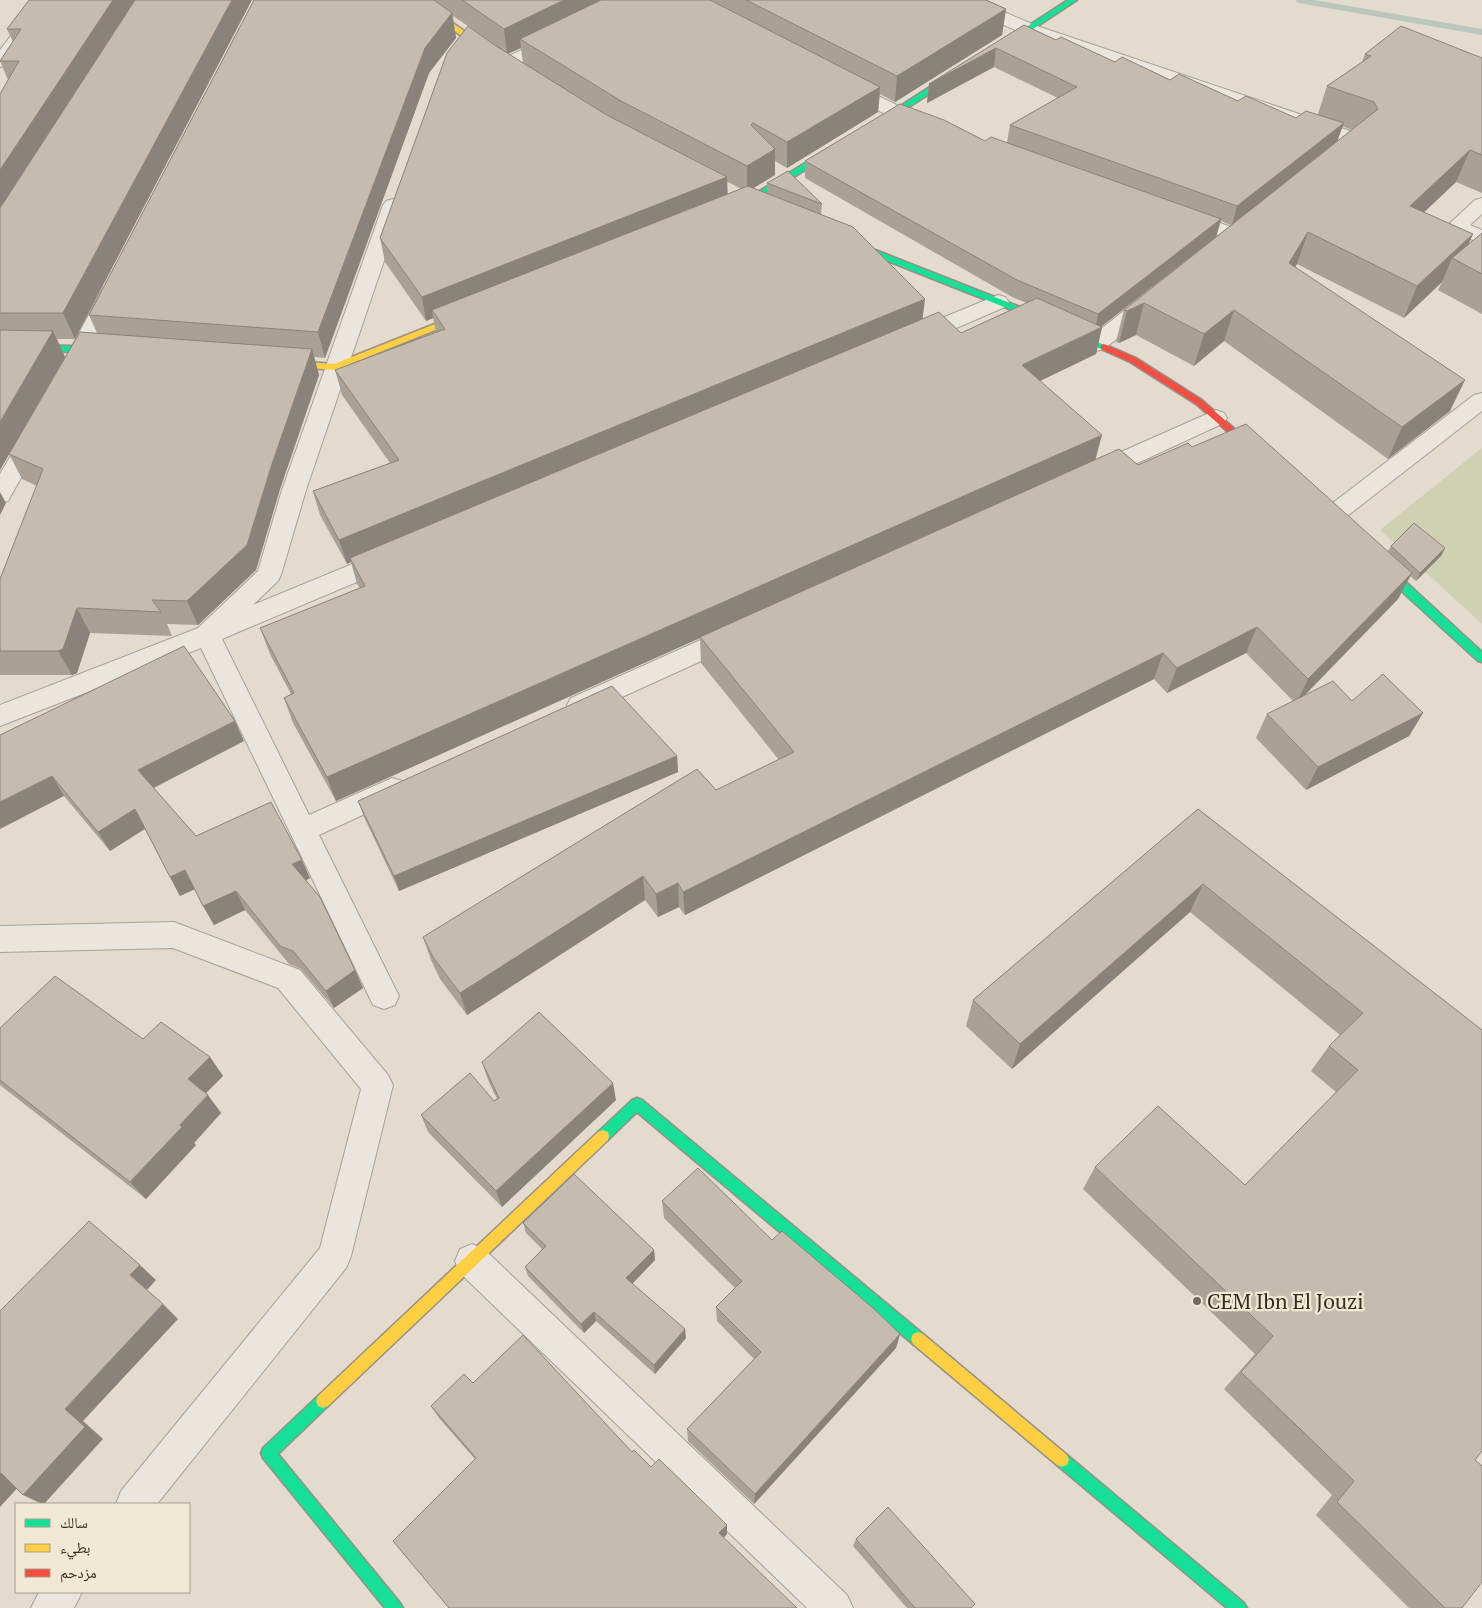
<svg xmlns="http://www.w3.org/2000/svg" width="1482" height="1608" font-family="'PT Serif','Noto Naskh Arabic',serif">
  <rect width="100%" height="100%" fill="#e2dbce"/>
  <path fill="#d0d0b2" d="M 1482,448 L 1482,624 L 1380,530 Z"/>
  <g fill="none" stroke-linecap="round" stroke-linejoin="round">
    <path fill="#b9c7be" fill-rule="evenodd" d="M 1295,0 L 1314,0 L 1482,29 L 1482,35 L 1299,3 Z"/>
    <defs>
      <path id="street" d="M 38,0 L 56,0 L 6,66 L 0,67 L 0,50 Z
        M 953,0 L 977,0 L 1034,25 L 1362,135 L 1365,139 C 1357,150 1341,162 1327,159 L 1324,155 L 1341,141 L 1022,33 L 956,4 Z
        M 556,34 L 562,35 L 565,39 L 562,43 L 512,68 L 506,69 L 500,68 L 497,64 L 500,60 Z
        M 845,80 L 903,108 L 931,118 L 933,122 L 931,126 C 910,131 859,100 839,90 L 836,86 L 839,82 Z
        M 1482,198 L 1482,214 L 1470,225 L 1482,230 L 1482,244 L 1450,230 L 1447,226 L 1475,200 Z
        M 393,199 L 400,201 L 403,205 L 306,490 L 281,575 L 278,581 L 253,605 L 379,553 L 388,550 L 397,553 L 400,559 L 397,565 L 222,639 L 309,815 L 392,778 L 402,781 L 406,789 L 402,797 L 319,835 L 399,996 L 395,1005 L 384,1009 L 373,1005 L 201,648 L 0,726 L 0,705 L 198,628 L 258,571 L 282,490 L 383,205 L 386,201 Z
        M 1183,210 L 1240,230 L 1243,234 L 1240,238 L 1233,240 L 1176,220 L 1173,216 L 1176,212 Z
        M 111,285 L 118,287 L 121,292 L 84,365 L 81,370 L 73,372 L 65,370 L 62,365 L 101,292 L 104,287 Z
        M 1150,294 L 1157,296 L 1161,301 L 1157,306 L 1104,349 L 1096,351 L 1088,349 L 1085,344 L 1088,339 L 1143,296 Z
        M 998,295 L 1005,297 L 1009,302 L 1005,307 L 924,342 L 916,344 L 908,342 L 905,337 L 908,332 Z
        M 1482,393 L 1482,411 L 1337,524 L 1329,526 L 1321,524 L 1317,518 L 1321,512 L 1474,395 Z
        M 1216,410 L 1224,413 L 1227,418 L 1224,423 L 1103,479 L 1095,481 L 1087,479 L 1083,473 L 1087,467 Z
        M 34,427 L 42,430 L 45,435 L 8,501 L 0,503 L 0,474 L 26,430 Z
        M 734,625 L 743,628 L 747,635 L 743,642 L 589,712 L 580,715 L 571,712 L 567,705 L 571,698 Z
        M 174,922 L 300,970 L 388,1075 L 393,1085 L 351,1256 L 346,1268 L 157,1504 L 116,1504 L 121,1491 L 320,1248 L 361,1089 L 278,988 L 173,948 L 0,952 L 0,926 Z
        M 472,1244 L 484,1249 L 847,1595 L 853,1608 L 807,1608 L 460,1273 L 455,1261 L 460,1249 Z
        M 39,1592 L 82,1592 L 74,1608 L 31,1608 Z"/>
      <path id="fast" d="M 1068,0 L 1077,0 L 1001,50 L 994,48 Z
        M 956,70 L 963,72 L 878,127 L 871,125 Z
        M 833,146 L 840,148 L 751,204 L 730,211 L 726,209 L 745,200 Z
        M 845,238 L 1053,320 L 1108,347 L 1104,350 L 1101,349 L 1047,324 L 842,243 L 841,241 Z
        M 0,344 L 108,347 L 112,350 L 108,353 L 0,350 Z
        M 1378,559 L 1382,560 L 1482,652 L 1482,662 L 1478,661 L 1374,566 L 1373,563 L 1374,560 Z
        M 637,1098 L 642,1100 L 923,1334 L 925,1339 L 923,1344 L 918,1346 L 913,1344 L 637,1112 L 608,1140 L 603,1142 L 598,1140 L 597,1136 L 598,1132 L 632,1100 Z
        M 323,1394 L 328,1396 L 330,1401 L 328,1406 L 278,1454 L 400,1603 L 403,1608 L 385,1608 L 263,1458 L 261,1453 L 263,1448 L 318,1396 Z
        M 1062,1453 L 1067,1455 L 1244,1603 L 1247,1608 L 1227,1608 L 1057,1465 L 1055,1460 L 1057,1455 Z"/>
      <path id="slow" d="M 412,0 L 421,0 L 496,54 L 489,56 Z
        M 470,310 L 474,313 L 473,315 L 335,370 L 281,366 L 277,363 L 281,360 L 334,364 Z
        M 603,1130 L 608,1132 L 609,1136 L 608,1140 L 328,1406 L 323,1408 L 318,1406 L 316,1401 L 318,1396 L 598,1132 Z
        M 918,1332 L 923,1334 L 1067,1455 L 1069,1460 L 1067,1465 L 1062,1467 L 1057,1465 L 913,1344 L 911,1339 L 913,1334 Z"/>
      <path id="jam" d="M 1104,344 L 1136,358 L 1202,400 L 1262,453 L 1262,457 L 1256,457 L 1196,404 L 1130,362 L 1101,349 L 1101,345 Z"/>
    </defs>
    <use href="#street" stroke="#a7a197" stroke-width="2"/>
    <use href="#fast" stroke="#979087" stroke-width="3"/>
    <use href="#slow" stroke="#979087" stroke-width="3"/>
    <use href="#jam" stroke="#979087" stroke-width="3"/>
    <use href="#street" fill="#eae6de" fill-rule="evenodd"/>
    <use href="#fast" fill="#16e098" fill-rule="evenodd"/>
    <use href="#slow" fill="#ffcf43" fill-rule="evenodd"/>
    <use href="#jam" fill="#f24e42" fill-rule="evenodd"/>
  </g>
  <path fill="#a9a196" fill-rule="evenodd" d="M 29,0 L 75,339 L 57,339 L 65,357 L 97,333 L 89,315 L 254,0 L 987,0 L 1006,9 L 1002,35 L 895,102 L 880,94 L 878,112 L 787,168 L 775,161 L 775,175 L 753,188 L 767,193 L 767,183 L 822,204 L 821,215 L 922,319 L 961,333 L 1027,303 L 1014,298 L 805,178 L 805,161 L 985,141 L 1007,143 L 1010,125 L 1058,98 L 994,67 L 927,103 L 929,84 L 1024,25 L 1056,40 L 1115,62 L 1170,80 L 1296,118 L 1318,114 L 1327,86 L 1362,62 L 1365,54 L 1482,58 L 1482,193 L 1456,182 L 1424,212 L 1473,234 L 1468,245 L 1482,233 L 1482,314 L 1438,290 L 1442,282 L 1404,318 L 1297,264 L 1295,267 L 1450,411 L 1388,459 L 1224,341 L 1194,366 L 1136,335 L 1119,343 L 1116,342 L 1124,310 L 1231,225 L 1221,221 L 1216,237 L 1101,326 L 1102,327 L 1096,354 L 1040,381 L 1096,459 L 1138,465 L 1192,447 L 1388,551 L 1391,546 L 1445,548 L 1441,556 L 1416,581 L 1410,576 L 1398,599 L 1305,695 L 1352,701 L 1423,713 L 1409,736 L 1306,790 L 1256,738 L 1267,714 L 1293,701 L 1246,653 L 1167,693 L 1154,679 L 685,915 L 679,907 L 658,917 L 645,900 L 467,1015 L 440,979 L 431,960 L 423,937 L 716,790 L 779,760 L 701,663 L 700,638 L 336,801 L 293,723 L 284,698 L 291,694 L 270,654 L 260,628 L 360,588 L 357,584 L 351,562 L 347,564 L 320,515 L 313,491 L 390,463 L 342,395 L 335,370 L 436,332 L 433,318 L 426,321 L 385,262 L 380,238 L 468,26 L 453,16 L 456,38 L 429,73 L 325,358 L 314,357 L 319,375 L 280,489 L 256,570 L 198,625 L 167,624 L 172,636 L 90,633 L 77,673 L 72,675 L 0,675 L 0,579 L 37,486 L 22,479 L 9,454 L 0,470 L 0,94 L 8,80 L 0,61 L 13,42 L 7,29 ZM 521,48 L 523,63 L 508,54 ZM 1342,126 L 1352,130 L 1337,141 ZM 727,182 L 730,183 L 741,189 L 727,194 Z
    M 0,735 L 244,741 L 154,788 L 196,836 L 310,878 L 306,880 L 355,970 L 363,988 L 334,1008 L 301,969 L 289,964 L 245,910 L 214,925 L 195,889 L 180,896 L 170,877 L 145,829 L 110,851 L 64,796 Z
    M 677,756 L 678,772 L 399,891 L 364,817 L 358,801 Z
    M 1198,809 L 1482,1030 L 1475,1460 L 1462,1608 L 1409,1608 L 1316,1515 L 1332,1495 L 1224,1389 L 1255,1354 L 1083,1189 L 1095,1167 L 1245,1185 L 1336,1092 L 1311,1071 L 1329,1046 L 1340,1035 L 1190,912 L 1012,1069 L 966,1026 L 973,1000 Z
    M 0,1028 L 143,1039 L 210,1057 L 223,1076 L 206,1093 L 221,1113 L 194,1143 L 196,1145 L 146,1199 L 0,1085 Z
    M 482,1062 L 616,1100 L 502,1207 L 428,1132 L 421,1115 L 494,1101 L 497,1099 L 488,1080 Z
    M 662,1201 L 772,1240 L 900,1334 L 896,1348 L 754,1504 L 688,1441 L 687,1429 L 754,1359 L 717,1321 L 716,1307 L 735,1288 L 664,1218 Z
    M 523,1223 L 654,1250 L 655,1260 L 632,1284 L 686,1338 L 655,1374 L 596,1321 L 584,1333 L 528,1276 L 525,1267 L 542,1249 L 526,1233 Z
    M 473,1383 L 632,1452 L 727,1525 L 727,1534 L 724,1537 L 475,1459 L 439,1418 L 431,1406 Z
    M 856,1539 L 971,1608 L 907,1608 L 853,1546 Z"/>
  <path fill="#8a837a" d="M 113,0 L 138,0 L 0,214 L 0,170 Z
    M 232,0 L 252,0 L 75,339 L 63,313 Z
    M 564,0 L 618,0 L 520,39 L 521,48 L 507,54 L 504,29 Z
    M 1006,9 L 1002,35 L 895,102 L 897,76 Z
    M 452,13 L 456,38 L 429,73 L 325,358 L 318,332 L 425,48 Z
    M 996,48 L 994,67 L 927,103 L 929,84 Z
    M 880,87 L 878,112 L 787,168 L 787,142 Z
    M 1344,123 L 1337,142 L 1232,225 L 1237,206 Z
    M 775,149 L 775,175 L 747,192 L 747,166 Z
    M 1470,150 L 1456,182 L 1397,238 L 1410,206 Z
    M 727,177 L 728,201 L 432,310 L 433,318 L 426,321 L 422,297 Z
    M 1221,219 L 1216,237 L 1097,330 L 1102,327 L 1096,354 L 1017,392 L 1022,365 L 1095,331 L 1098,314 Z
    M 1308,232 L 1297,264 L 1278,295 L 1289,263 Z
    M 1473,234 L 1460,263 L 1452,258 L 1442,282 L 1404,318 L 1417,286 Z
    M 925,299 L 922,324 L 350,558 L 351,562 L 347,564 L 339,540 Z
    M 1144,303 L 1136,335 L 1119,343 L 1127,311 Z
    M 1234,310 L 1224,341 L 1194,366 L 1204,334 Z
    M 53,331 L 65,357 L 0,470 L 0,422 Z
    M 312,349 L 319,375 L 280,489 L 256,570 L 198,625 L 187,601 L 272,464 Z
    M 1465,380 L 1450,411 L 1388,459 L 1402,427 Z
    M 1102,435 L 1095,461 L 336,801 L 327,777 Z
    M 0,492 L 6,503 L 0,515 Z
    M 1445,548 L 1441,556 L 1416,581 L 1420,573 Z
    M 1412,573 L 1398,599 L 1296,704 L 1308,679 Z
    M 77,608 L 90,633 L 77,673 L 72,675 L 58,651 Z
    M 1257,627 L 1246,653 L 1167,693 L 1177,668 Z
    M 1163,653 L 1154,679 L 685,915 L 683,892 Z
    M 1423,713 L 1409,736 L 1306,790 L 1318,767 Z
    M 235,721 L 244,741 L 149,790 L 138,770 Z
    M 677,756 L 678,772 L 399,891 L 394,876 Z
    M 52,776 L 64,796 L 0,829 L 0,802 Z
    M 135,809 L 146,828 L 110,851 L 98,832 Z
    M 302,860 L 310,878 L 301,883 L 292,864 Z
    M 185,870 L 195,889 L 180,896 L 170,877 Z
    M 643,876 L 645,900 L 467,1015 L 460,993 Z
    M 678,883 L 679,907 L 658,917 L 656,894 Z
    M 1203,884 L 1190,912 L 1012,1069 L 1020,1044 Z
    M 236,891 L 245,910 L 214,925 L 203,906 Z
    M 355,970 L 363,988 L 334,1008 L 326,991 Z
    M 210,1057 L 223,1076 L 201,1098 L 188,1079 Z
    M 613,1083 L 616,1100 L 502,1207 L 496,1191 Z
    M 208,1095 L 221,1113 L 194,1143 L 196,1145 L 146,1199 L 130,1182 L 180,1125 Z
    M 654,1250 L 655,1260 L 628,1288 L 626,1278 Z
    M 140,1265 L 156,1280 L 146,1291 L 130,1275 Z
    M 163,1304 L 178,1319 L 83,1421 L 103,1439 L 44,1504 L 42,1504 L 23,1495 L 65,1409 Z
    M 594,1312 L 596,1321 L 584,1333 L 581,1324 Z
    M 685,1329 L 686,1338 L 655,1374 L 654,1365 Z
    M 900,1334 L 896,1348 L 754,1504 L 755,1494 Z
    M 1,1473 L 21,1484 L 0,1507 L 0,1474 Z
    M 727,1525 L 727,1534 L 720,1542 L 719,1533 Z"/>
  <path fill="#c5bbaf" stroke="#8a837a" d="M 29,0 L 113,0 L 0,170 L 0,94 L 19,61 L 0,61 L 21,29 L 7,29 Z
    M 135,0 L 232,0 L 63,313 L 0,313 L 0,208 Z
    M 254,0 L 434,0 L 452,13 L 425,48 L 318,332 L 89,315 Z
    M 462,0 L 564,0 L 504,29 Z
    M 601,0 L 710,0 L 880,87 L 787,142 L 753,123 L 751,125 L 775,149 L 747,166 L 621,101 L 520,39 Z
    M 746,0 L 986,0 L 1006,9 L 897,76 Z
    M 1024,25 L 1056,40 L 1061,37 L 1115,62 L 1122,57 L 1170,80 L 1179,74 L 1238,101 L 1246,96 L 1296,118 L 1306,111 L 1344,123 L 1237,206 L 1010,125 L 1077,87 L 996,48 L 929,84 Z
    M 468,26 L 496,46 L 605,114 L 727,177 L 422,297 L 380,238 L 447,53 Z
    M 1401,26 L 1482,58 L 1482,155 L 1470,150 L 1410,206 L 1473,234 L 1417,286 L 1308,232 L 1289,263 L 1465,380 L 1402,427 L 1234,310 L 1204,334 L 1144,303 L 1127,311 L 1124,310 L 1378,109 L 1374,102 L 1327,86 L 1371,56 L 1365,54 Z
    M 900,104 L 944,120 L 985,141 L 991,137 L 1221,219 L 1098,314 L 1017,280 L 805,161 Z
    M 788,171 L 822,204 L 767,183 Z
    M 748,186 L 853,227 L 925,299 L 339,540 L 313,491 L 399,460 L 335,370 L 445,329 L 432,310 Z
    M 1482,233 L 1482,274 L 1452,258 Z
    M 1037,298 L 1102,327 L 1022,365 L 1102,435 L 327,777 L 284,698 L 294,693 L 260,628 L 365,586 L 350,558 L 939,312 L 961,333 Z
    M 0,330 L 53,331 L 0,422 Z
    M 80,332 L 312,349 L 272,464 L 247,545 L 187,601 L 152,600 L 161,612 L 77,608 L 63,649 L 58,651 L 0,651 L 0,579 L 43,469 L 9,454 Z
    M 1246,424 L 1412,573 L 1308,679 L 1257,627 L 1177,668 L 1163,653 L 683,892 L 678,883 L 656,894 L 643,876 L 460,993 L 433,957 L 423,937 L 697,769 L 716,790 L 794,752 L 700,637 L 1119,449 L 1138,465 L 1188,443 L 1192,447 Z
    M 1414,523 L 1445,548 L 1420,573 L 1391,546 Z
    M 184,646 L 235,721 L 138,770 L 196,836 L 271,802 L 302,860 L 292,864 L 320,897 L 355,970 L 326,991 L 293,951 L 280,946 L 236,891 L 203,906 L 185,870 L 170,877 L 135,809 L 98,832 L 52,776 L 0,802 L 0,735 Z
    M 1383,674 L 1423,713 L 1318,767 L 1267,714 L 1333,681 L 1352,701 Z
    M 612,686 L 677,756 L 394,876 L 358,801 Z
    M 1198,809 L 1482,1030 L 1482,1451 L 1475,1460 L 1482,1466 L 1482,1582 L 1462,1608 L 1445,1608 L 1337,1502 L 1354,1481 L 1241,1372 L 1273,1336 L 1095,1167 L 1158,1106 L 1245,1185 L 1358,1070 L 1329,1046 L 1363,1013 L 1203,884 L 1020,1044 L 973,1000 Z
    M 55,976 L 143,1039 L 161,1022 L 210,1057 L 188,1079 L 208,1095 L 180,1125 L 182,1127 L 130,1182 L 0,1080 L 0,1028 Z
    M 539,1012 L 613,1083 L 496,1191 L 421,1115 L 470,1073 L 494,1101 L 499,1098 L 482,1062 Z
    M 698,1168 L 772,1240 L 782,1231 L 873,1308 L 900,1334 L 755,1494 L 687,1429 L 761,1352 L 716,1307 L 742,1281 L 662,1201 Z
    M 574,1174 L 654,1250 L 626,1278 L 685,1329 L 654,1365 L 594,1312 L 581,1324 L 525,1267 L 546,1246 L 523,1223 Z
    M 89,1221 L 140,1265 L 130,1275 L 163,1304 L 65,1409 L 85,1427 L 23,1495 L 1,1473 L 0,1474 L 0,1311 Z
    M 523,1335 L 632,1452 L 634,1450 L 651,1467 L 659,1459 L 727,1525 L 719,1533 L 797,1608 L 449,1608 L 393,1541 L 476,1458 L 431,1406 L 464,1374 L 473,1383 Z
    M 888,1507 L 975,1604 L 971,1608 L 915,1608 L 856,1539 Z"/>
  <circle fill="#72685d" stroke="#f2e9d5" stroke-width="2" cx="1197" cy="1301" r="5"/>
  <g text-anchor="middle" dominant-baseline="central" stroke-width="4.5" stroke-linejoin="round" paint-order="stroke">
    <g font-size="21" fill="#352a20" stroke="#f2e9d5" text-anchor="start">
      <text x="1207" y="1301">CEM Ibn El Jouzi</text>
    </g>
  </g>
  <rect x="15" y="1503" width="175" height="90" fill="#f2e9d5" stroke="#a69d8d"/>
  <rect x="25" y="1519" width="25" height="8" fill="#16e098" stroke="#a69d8d"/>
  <text x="60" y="1528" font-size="15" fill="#352a20">سالك</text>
  <rect x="25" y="1544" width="25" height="8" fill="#ffcf43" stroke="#a69d8d"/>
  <text x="60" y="1553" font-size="15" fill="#352a20">بطيء</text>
  <rect x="25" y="1569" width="25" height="8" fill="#f24e42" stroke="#a69d8d"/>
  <text x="60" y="1578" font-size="15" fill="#352a20">مزدحم</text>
</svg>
